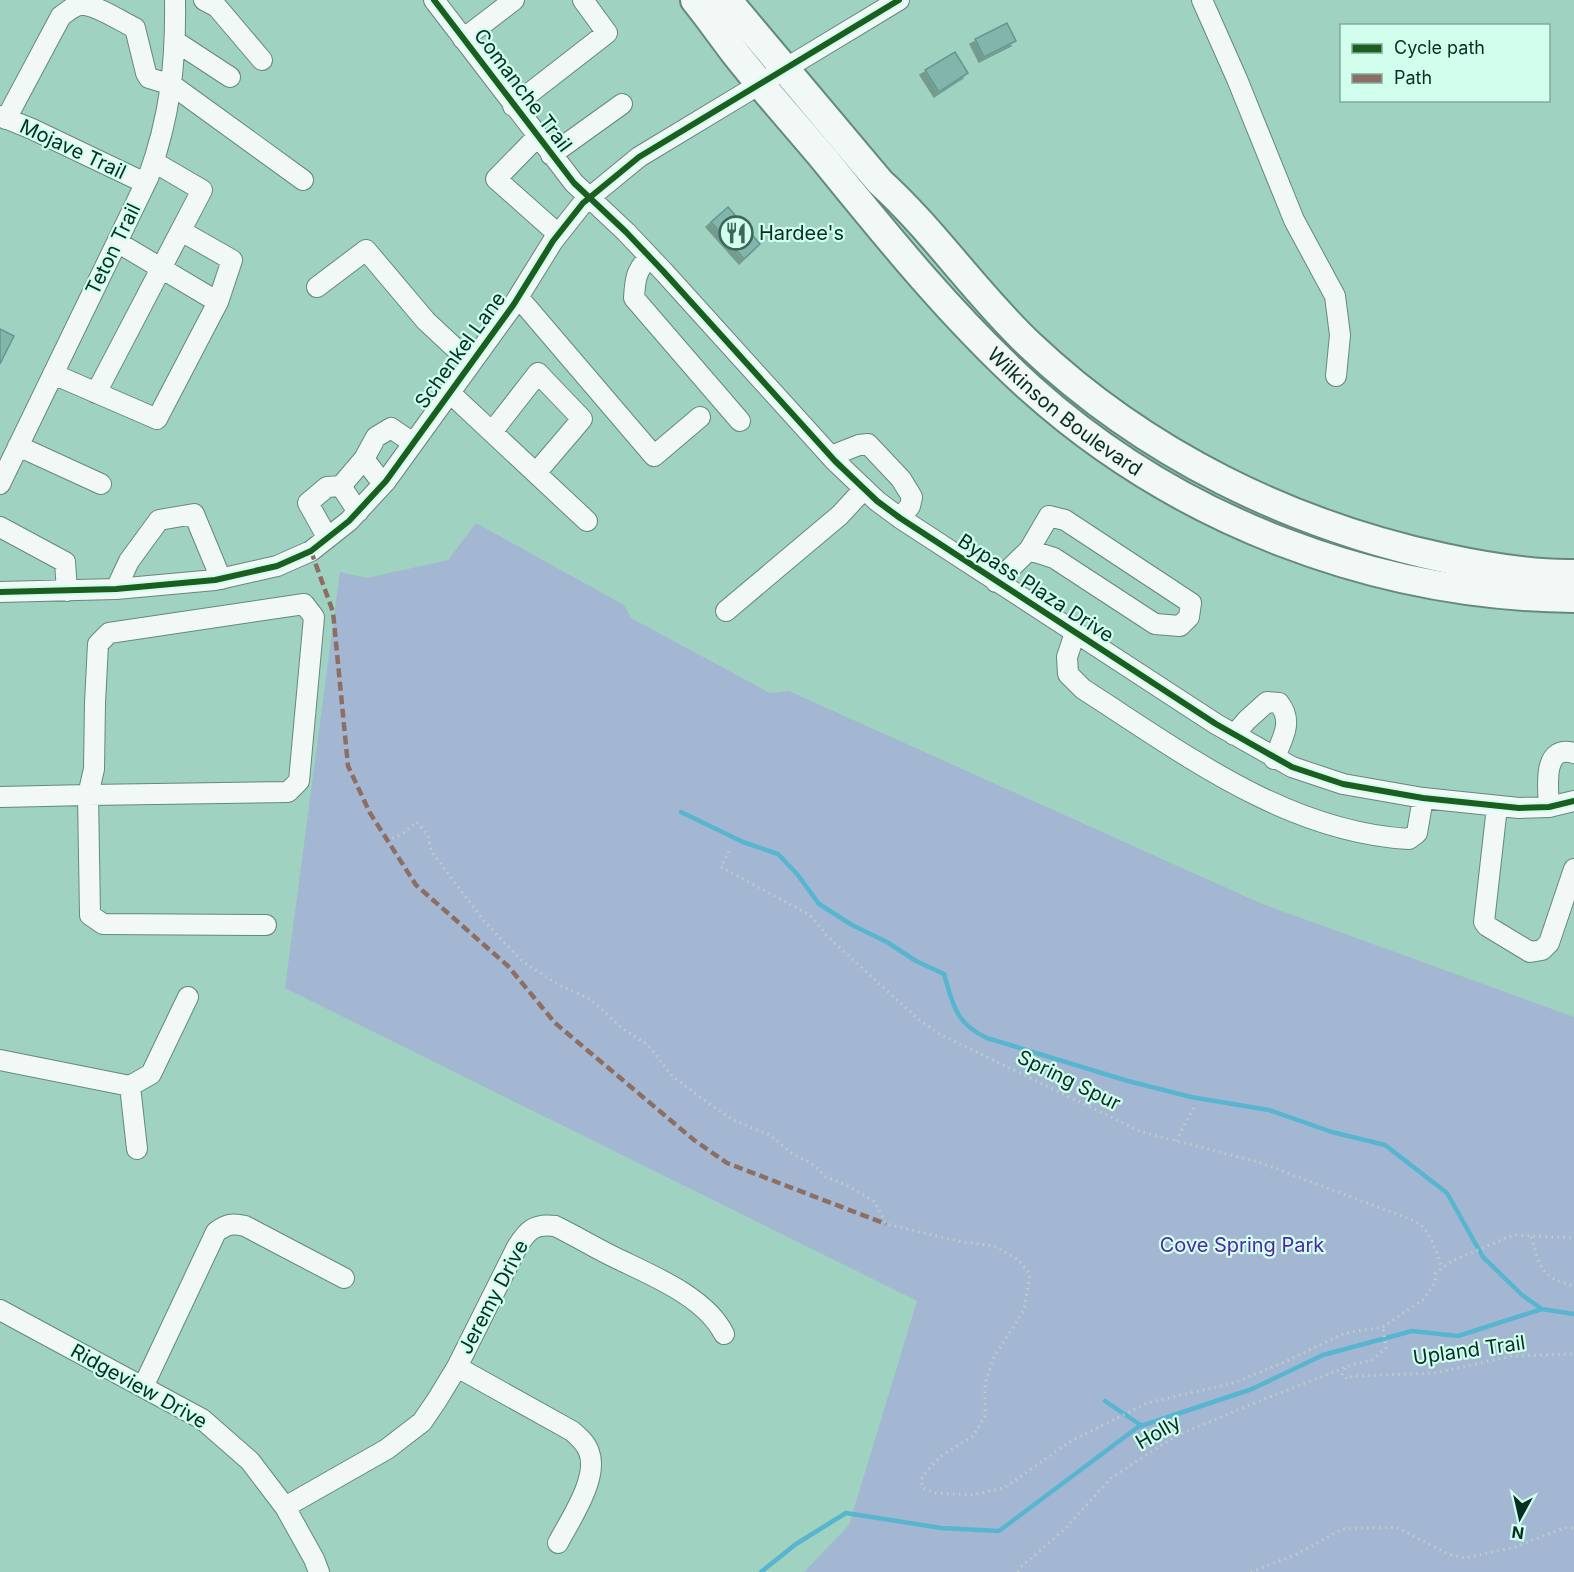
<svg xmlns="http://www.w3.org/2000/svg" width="1574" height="1572" font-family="Inter,sans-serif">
  <defs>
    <filter id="shadow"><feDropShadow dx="-5" dy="5" stdDeviation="0" flood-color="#0004"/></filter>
  </defs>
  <rect width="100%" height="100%" fill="#9fd2c1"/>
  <path fill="#a4b7d2" d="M 476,523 L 624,605 L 631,618 L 770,693 L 789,691 L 1260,903 L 1574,1017 L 1574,1572 L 804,1572 L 849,1525 L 917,1301 L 285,988 L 340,572 L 367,578 L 448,560 Z"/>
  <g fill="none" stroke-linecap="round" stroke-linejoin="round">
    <path stroke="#58b5d0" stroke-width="4.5" d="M 681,812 L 743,842 L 778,854 L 797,874 L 819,904 L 852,925 L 887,942 L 916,961 L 944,974 C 953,1005 956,1024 987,1038 L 1128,1081 L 1191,1097 L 1269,1110 L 1332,1132 L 1385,1145 L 1447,1193 L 1483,1257 L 1522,1295 L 1542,1309
      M 1105,1401 L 1142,1426
      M 761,1572 L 796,1544 L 846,1513 L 941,1528 L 999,1531 L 1138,1427 L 1252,1389 L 1323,1355 L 1412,1331 L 1458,1336 L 1542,1309 L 1574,1314"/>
  </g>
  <path fill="#82b5ac" stroke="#65978e" stroke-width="1.5" filter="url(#shadow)" d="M 1007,23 L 1016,41 L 984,57 L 975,39 Z
    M 955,52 L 968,73 L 939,92 L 925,70 Z
    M 728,207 L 760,244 L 744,259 L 711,222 Z
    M 0,329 L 14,336 L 0,364 Z"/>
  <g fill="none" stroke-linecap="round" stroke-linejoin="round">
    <defs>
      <path id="minor" d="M 204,0 L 217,7 L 262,60
        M 434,0 L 574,183 L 626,232 L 663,271 L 835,461 L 877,501 L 900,518 L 1216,724 L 1292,767 L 1343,784 L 1423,798 L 1519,808 L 1549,807 L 1574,801
        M 1202,0 L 1237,79 L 1294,220 L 1335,296 L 1340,335 L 1336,376
        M 463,39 L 514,0
        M 175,41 L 230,77
        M 513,106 L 607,33 L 583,0
        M 0,116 L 32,129 L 145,183
        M 6,119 L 61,16 C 67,12 74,5 82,5 C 95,4 122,22 135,28 L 146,73 L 149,78 L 172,85 L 303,180
        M 537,137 L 496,179 L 558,234
        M 551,155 L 622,104
        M 117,242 L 218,302
        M 650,258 C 636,268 635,281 634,298 L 740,421
        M 317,287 L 366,250 L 426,321 L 471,363
        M 519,298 L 654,456 L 700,417
        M 53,374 L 157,419 L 218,302 L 232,260 L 181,231
        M 449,392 L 587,521
        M 96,393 L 202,190 L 154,162
        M 492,432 L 538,373 L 582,419 L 536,473
        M 18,446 L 101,484
        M 831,456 L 859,445 L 868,444 L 901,479 L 912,497 L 910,506 L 900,518
        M 0,484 L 148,178 C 170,117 176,64 175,0
        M 383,484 L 364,459 L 376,437 L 391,428 L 413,443
        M 358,512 L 341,486 L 364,459
        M 0,527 L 65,562 L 67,591
        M 327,537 L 308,503 L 327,487 L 341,486
        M 996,582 L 1029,550 L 1054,558 L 1155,624 L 1180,626 L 1189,617 L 1191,603 L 1065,520 L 1049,516 L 1029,550
        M 116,589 L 129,561 L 159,520 L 194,514 L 221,579
        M 0,592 L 116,589 L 215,580 L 277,566 L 311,551 L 349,521 L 386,481 L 514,304 L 553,241 L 583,203 L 639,157 L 899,0
        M 304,604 L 314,617 L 299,781 L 288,792 L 88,795 L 94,769 L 95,703 L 98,644 L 109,633 Z
        M 726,611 L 840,515 L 864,489
        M 1075,633 L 1067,657 L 1068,674 L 1083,689 C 1183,753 1286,832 1409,839 L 1417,833 L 1423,798
        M 1234,735 L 1247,720 L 1267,702 L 1279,703 C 1294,722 1282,739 1274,759
        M 0,797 L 88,795 L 90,915 L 103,924 L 266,925
        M 1497,807 L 1484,922 L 1487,926 L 1530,952 L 1542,950 L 1549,943 L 1574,869
        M 1549,807 C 1548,787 1542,744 1574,753
        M 0,1060 L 130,1086 L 151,1074 L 188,997
        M 130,1086 L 137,1149
        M 0,1310 L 202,1419 L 250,1461 L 285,1507 L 314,1559 L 319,1572
        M 457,1367 L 572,1431 C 579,1437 586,1443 589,1452 C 599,1478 570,1520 558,1543
        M 143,1387 L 216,1232 C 227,1224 232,1223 245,1226 L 344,1278
        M 285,1507 L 387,1449 L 422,1422 L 437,1400 L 457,1367 L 517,1247 C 527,1231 534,1223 555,1226 C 576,1236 595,1248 616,1258 C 651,1275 706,1297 724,1334"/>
      <g id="highway">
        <path id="s1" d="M 695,0 C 709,17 722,36 735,53 C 764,90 795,124 825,160 C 889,239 954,319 1030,388 C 1178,521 1375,596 1574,598"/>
        <path d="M 727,0 L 880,182 C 934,231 976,294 1030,345 C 1145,454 1291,525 1444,558 C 1486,567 1531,575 1574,574"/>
      </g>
    </defs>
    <use href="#minor" stroke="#64897e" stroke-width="22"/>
    <use href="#highway" stroke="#64897e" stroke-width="32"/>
    <path stroke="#becec9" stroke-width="3" stroke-dasharray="1.5 4.5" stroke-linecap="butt" d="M 387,841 L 402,834 L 417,822 L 428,835 L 431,851 L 484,921 L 522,961 L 559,985 L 590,999 L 623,1029 L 648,1045 L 672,1076 L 704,1100 L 733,1120 L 770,1135 L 791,1153 L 811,1163 L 826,1177 L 846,1185 L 875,1202 L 886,1224 L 962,1242 L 994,1246 L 1019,1260 L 1030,1275 L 1024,1310 L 994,1357 L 985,1384 L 985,1416 L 973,1436 L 941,1456 L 926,1472 L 921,1480 L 923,1488 L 935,1493 L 972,1495 L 1004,1488 L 1071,1441 L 1147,1403 L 1233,1383 L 1280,1364 L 1345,1333 L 1383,1327 L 1424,1299 L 1435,1282 L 1436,1273 L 1452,1261 L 1513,1235 L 1574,1238
      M 729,851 L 721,867 L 810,915 L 827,936 L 918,1019 L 941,1035 L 1142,1132 L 1258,1162 L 1415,1221 C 1432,1231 1435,1250 1442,1268
      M 1176,1141 L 1194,1107
      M 1531,1237 C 1541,1268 1540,1277 1574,1286
      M 1345,1368 L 1342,1375 L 1347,1379 L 1352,1376 L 1435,1373 L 1512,1356 L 1574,1354
      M 1018,1572 L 1022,1566 L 1065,1529 L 1111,1478 L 1176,1436 L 1252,1404 L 1354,1364 L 1372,1360 L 1386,1348 L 1383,1327
      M 1251,1572 L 1297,1554 L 1342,1529 L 1396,1527 L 1448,1554 L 1465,1558 L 1512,1548 L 1564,1528 L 1574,1528"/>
    <use href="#minor" stroke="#f1f8f6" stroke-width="20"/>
    <use href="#highway" stroke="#f1f8f6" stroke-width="28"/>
    <path stroke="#8d6e63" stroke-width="4.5" stroke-dasharray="9 4.5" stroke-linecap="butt" d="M 311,551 L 333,612 L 348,766 L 370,813 L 416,885 L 508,966 L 555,1023 L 694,1140 L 727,1163 L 886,1224"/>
    <defs>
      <path id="cycleway" d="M 434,0 L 574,183 L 626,232 L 663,271 L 835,461 L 877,501 L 900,518 L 1216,724 L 1292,767 L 1343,784 L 1423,798 L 1519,808 L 1549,807 L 1574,801
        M 0,592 L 116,589 L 215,580 L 277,566 L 311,551 L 349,521 L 386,481 L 514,304 L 553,241 L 583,203 L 639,157 L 899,0"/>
    </defs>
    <use href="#cycleway" stroke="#d2feee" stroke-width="10"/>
    <use href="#cycleway" stroke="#1b5e20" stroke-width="6"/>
  </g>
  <defs>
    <symbol id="restaurant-ring" viewBox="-11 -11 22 22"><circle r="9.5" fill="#d2feee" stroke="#3a685a" stroke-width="1.5"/><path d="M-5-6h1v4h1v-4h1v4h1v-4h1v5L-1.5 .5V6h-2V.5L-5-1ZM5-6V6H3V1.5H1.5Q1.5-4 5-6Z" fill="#3a685a"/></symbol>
  </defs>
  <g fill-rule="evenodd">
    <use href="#restaurant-ring" x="717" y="214" width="38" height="38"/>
  </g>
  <g text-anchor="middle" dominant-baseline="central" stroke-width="4.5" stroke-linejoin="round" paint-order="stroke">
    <g font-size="20" fill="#042f23" stroke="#d2feee">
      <text transform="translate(523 90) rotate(53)">Comanche Trail</text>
      <text transform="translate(73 149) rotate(25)">Mojave Trail</text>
      <text transform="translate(113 249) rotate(-64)">Teton Trail</text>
      <text transform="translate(460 350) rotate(-54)">Schenkel Lane</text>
      <text stroke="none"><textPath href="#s1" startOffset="555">Wilkinson Boulevard</textPath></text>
      <text transform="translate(1036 588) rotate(33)">Bypass Plaza Drive</text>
      <text transform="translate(1069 1080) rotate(26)">Spring Spur</text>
      <text transform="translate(493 1297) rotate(-62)">Jeremy Drive</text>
      <text transform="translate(1469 1350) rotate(-8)">Upland Trail</text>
      <text transform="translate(139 1386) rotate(29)">Ridgeview Drive</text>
      <text transform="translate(1158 1432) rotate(-30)">Holly</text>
    </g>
    <g font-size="20" fill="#042f23" stroke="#d2feee" text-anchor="start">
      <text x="759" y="233">Hardee's</text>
    </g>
    <g font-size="20" fill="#4e28a0" stroke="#d2feee">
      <text x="1242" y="1245">Cove Spring Park</text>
    </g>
  </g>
  <rect x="1340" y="24" width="210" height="78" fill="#d2feee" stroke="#80ab9d" stroke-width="1.5"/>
  <rect x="1352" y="44" width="30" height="9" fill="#1b5e20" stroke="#80ab9d" stroke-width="1.5"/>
  <text x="1394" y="54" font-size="18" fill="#042f23">Cycle path</text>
  <rect x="1352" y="74" width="30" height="9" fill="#8d6e63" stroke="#80ab9d" stroke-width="1.5"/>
  <text x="1394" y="84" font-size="18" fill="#042f23">Path</text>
  <g transform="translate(1520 1518) rotate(188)" stroke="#d2feee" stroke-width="4.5" paint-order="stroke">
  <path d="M0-4.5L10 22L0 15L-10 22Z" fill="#042f23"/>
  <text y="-9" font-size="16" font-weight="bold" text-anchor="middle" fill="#042f23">N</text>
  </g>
</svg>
